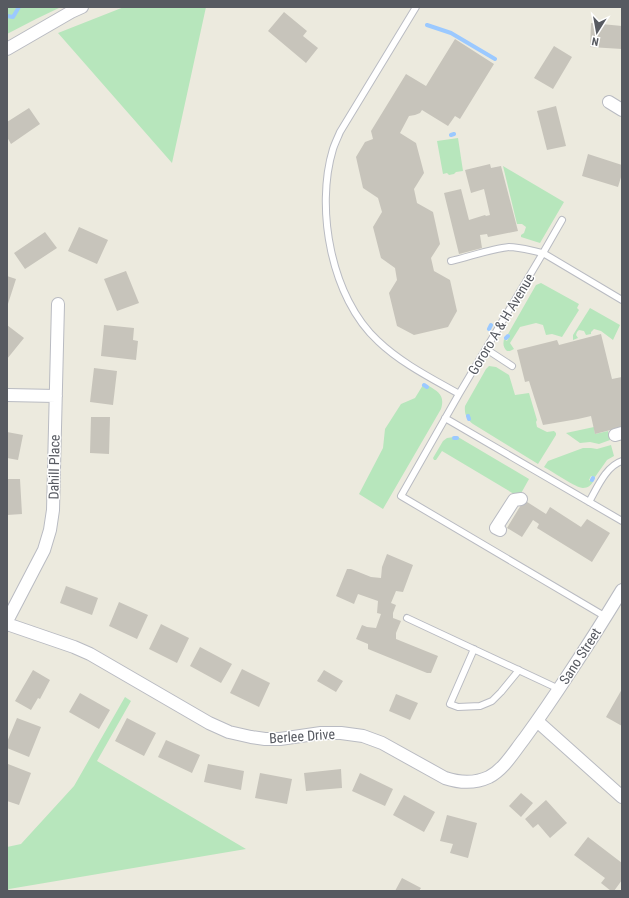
<svg xmlns="http://www.w3.org/2000/svg" width="629" height="898" font-family="'Roboto Condensed',sans-serif">
  <rect width="100%" height="100%" fill="#eceade"/>
  <path fill="#b7e6bc" d="M 7,7 L 61,7 L 36,19 L 7,34 Z
    M 124,7 L 206,7 L 172,163 L 58,33 Z
    M 458,138 L 463,171 L 456,172 L 454,174 L 449,175 L 447,173 L 443,174 L 437,141 Z
    M 503,166 L 564,202 L 540,243 L 521,237 L 521,235 L 524,233 L 526,227 L 522,224 L 517,224 Z
    M 541,283 L 579,304 L 577,308 L 579,310 L 562,337 L 552,334 L 546,335 L 543,325 L 536,323 L 520,327 L 510,343 L 514,349 L 510,351 L 507,351 C 503,347 503,344 504,339 L 507,341 L 510,335 L 508,334 L 536,285 Z
    M 590,308 L 620,325 L 613,340 L 601,331 L 594,329 L 591,332 L 591,334 L 586,335 L 584,331 L 579,330 L 577,332 L 576,335 L 578,338 L 573,340 L 573,335 Z
    M 489,366 L 496,367 L 509,375 L 515,395 L 529,393 L 537,420 L 536,422 L 537,427 L 547,432 L 554,431 L 556,433 L 556,435 L 538,464 L 473,424 C 467,419 464,414 465,406 L 486,369 Z
    M 423,385 L 427,388 L 429,386 C 439,392 445,396 441,409 L 383,509 L 359,494 L 383,448 L 385,429 L 401,404 L 415,398 Z
    M 594,427 L 595,434 L 608,431 L 610,440 L 599,444 L 590,442 L 580,443 L 566,433 Z
    M 454,437 L 453,438 L 457,440 L 458,437 L 529,479 L 519,497 L 442,451 L 436,460 L 434,460 L 433,458 L 443,441 L 447,438 Z
    M 611,445 L 614,456 L 607,460 L 595,477 L 591,476 L 589,480 L 593,482 C 591,485 588,488 583,488 C 576,488 552,471 544,467 L 548,461 L 583,448 L 591,448 L 597,449 Z
    M 125,697 L 131,701 L 97,761 L 246,849 L 9,889 L 8,891 L 7,891 L 7,847 L 21,844 L 74,786 Z"/>
  <g fill="none" stroke-linecap="round" stroke-linejoin="round">
    <path stroke="#9bc9ff" stroke-width="4" d="M 7,16 L 13,17 L 19,7
      M 427,25 L 451,33 L 495,59
      M 451,135 L 454,134
      M 489,329 L 491,325
      M 506,338 L 508,336
      M 424,385 L 427,387
      M 468,416 L 469,419
      M 454,438 L 457,438
      M 592,480 L 593,478"/>
  </g>
  <path fill="#c7c4bb" d="M 284,12 L 307,31 L 303,36 L 318,48 L 306,63 L 268,31 Z
    M 591,23 L 622,26 L 622,49 L 590,47 Z
    M 455,39 L 494,64 L 460,119 L 455,116 L 448,126 L 422,110 L 420,113 L 415,115 L 409,116 L 400,133 L 416,143 L 424,173 L 414,189 L 417,203 L 433,212 L 440,244 L 431,258 L 434,271 L 450,280 L 457,311 L 448,327 L 414,335 L 397,326 L 389,293 L 397,280 L 395,268 L 381,258 L 373,227 L 382,212 L 378,198 L 363,188 L 356,157 L 365,142 L 373,139 L 371,131 L 406,74 L 426,86 Z
    M 554,46 L 572,57 L 553,89 L 534,78 Z
    M 556,106 L 566,146 L 547,150 L 537,111 Z
    M 29,108 L 40,124 L 11,144 L 7,137 L 7,122 Z
    M 588,154 L 622,165 L 622,174 L 618,187 L 582,176 Z
    M 490,164 L 491,168 L 501,166 L 518,231 L 488,237 L 487,234 L 480,235 L 482,248 L 459,254 L 444,193 L 461,189 L 469,220 L 485,215 L 486,216 L 490,215 L 484,189 L 471,193 L 465,170 Z
    M 79,227 L 108,240 L 97,264 L 68,251 Z
    M 45,232 L 57,248 L 25,269 L 14,253 Z
    M 126,271 L 139,303 L 117,311 L 104,279 Z
    M 7,276 L 16,279 L 7,307 Z
    M 7,325 L 24,338 L 7,359 Z
    M 104,325 L 134,328 L 133,340 L 138,341 L 136,360 L 101,356 Z
    M 601,334 L 612,379 L 622,377 L 622,427 L 595,434 L 591,416 L 578,419 L 543,425 L 529,381 L 525,382 L 517,350 L 557,340 L 559,345 Z
    M 94,368 L 117,371 L 113,405 L 90,402 Z
    M 91,417 L 110,417 L 109,454 L 90,453 Z
    M 7,432 L 23,435 L 18,460 L 7,458 Z
    M 7,479 L 20,479 L 22,514 L 7,515 Z
    M 524,500 L 546,514 L 550,507 L 581,527 L 587,519 L 610,533 L 592,562 L 537,528 L 539,524 L 533,520 L 522,537 L 507,528 Z
    M 387,554 L 413,565 L 403,592 L 396,591 L 391,603 L 396,605 L 393,613 L 393,618 L 401,621 L 396,633 L 396,639 L 438,656 L 431,673 L 427,673 L 368,649 L 368,644 L 356,639 L 362,625 L 367,627 L 376,628 L 381,614 L 377,613 L 378,601 L 358,594 L 354,604 L 336,596 L 347,569 L 351,569 L 371,577 L 381,578 L 382,567 Z
    M 66,586 L 98,598 L 92,615 L 60,603 Z
    M 119,602 L 148,615 L 137,639 L 109,626 Z
    M 161,624 L 189,638 L 177,663 L 149,649 Z
    M 200,647 L 232,664 L 221,683 L 190,666 Z
    M 242,669 L 270,683 L 259,707 L 230,693 Z
    M 33,670 L 50,680 L 40,699 L 38,698 L 31,710 L 15,701 Z
    M 324,670 L 343,681 L 336,692 L 317,681 Z
    M 622,689 L 622,726 L 606,717 Z
    M 80,693 L 110,710 L 99,729 L 69,712 Z
    M 396,694 L 418,703 L 410,720 L 389,711 Z
    M 17,718 L 41,727 L 29,757 L 7,748 L 7,742 Z
    M 127,718 L 156,733 L 144,756 L 115,741 Z
    M 166,740 L 200,755 L 192,773 L 158,757 Z
    M 8,764 L 31,773 L 19,805 L 7,801 L 7,767 Z
    M 208,764 L 244,771 L 241,790 L 204,782 Z
    M 341,769 L 342,788 L 306,791 L 304,773 Z
    M 260,773 L 292,779 L 287,804 L 255,798 Z
    M 360,773 L 393,789 L 385,806 L 352,791 Z
    M 521,793 L 533,803 L 521,817 L 509,806 Z
    M 404,795 L 435,812 L 424,832 L 393,815 Z
    M 546,800 L 567,823 L 550,838 L 538,824 L 533,828 L 525,819 Z
    M 447,815 L 477,823 L 468,858 L 450,853 L 453,844 L 440,841 Z
    M 588,837 L 622,863 L 622,880 L 614,891 L 611,891 L 601,883 L 605,878 L 574,855 Z
    M 402,878 L 421,888 L 419,891 L 395,891 Z"/>
  <g fill="none" stroke-linecap="round" stroke-linejoin="round">
    <defs>
      <path id="lane" d="M 416,7 L 340,132 C 338,137 335,143 333,149 C 315,208 331,298 378,341 C 401,363 431,378 459,394 L 401,496 L 606,617
        M 451,261 C 469,257 490,249 509,247 C 520,247 532,251 543,253 L 562,220
        M 486,349 L 512,366
        M 459,394 L 543,253 L 622,300
        M 445,418 L 622,521
        M 589,502 C 597,488 606,466 622,461
        M 407,618 L 559,689
        M 474,649 L 450,704 L 458,707 L 480,706 L 492,701 L 501,692 L 519,670"/>
      <path id="street" d="M 7,49 L 71,12 L 82,7
        M 609,102 L 622,110
        M 7,395 L 56,396
        M 615,435 L 622,433
        M 500,530 L 496,528 L 514,500 L 521,499
        M 7,621 L 44,550 L 50,530 L 53,510 L 58,304
        M 7,624 L 74,647 L 90,654 L 209,723 L 229,732 L 251,737 L 265,739 L 280,739 L 321,733 L 341,733 L 363,736 L 382,743 L 445,778 C 460,783 474,784 489,777 C 504,769 513,753 524,739 C 540,717 555,695 570,672 C 588,645 605,618 622,590
        M 537,721 L 622,797"/>
    </defs>
    <use href="#lane" stroke="#b9bbc2" stroke-width="8"/>
    <use href="#street" stroke="#b9bbc2" stroke-width="14"/>
    <use href="#lane" stroke="#fff" stroke-width="6"/>
    <use href="#street" stroke="#fff" stroke-width="12"/>
  </g>
  <g text-anchor="middle" dominant-baseline="central" stroke-width="3" stroke-linejoin="round" paint-order="stroke">
    <g font-size="14" fill="#575a61" stroke="#fff">
      <text transform="translate(501 324) rotate(-59)">Gororo A &amp; H Avenue</text>
      <text transform="translate(54 467) rotate(-89)">Dahill Place</text>
      <text transform="translate(580 656) rotate(-57)">Sano Street</text>
      <text transform="translate(302 736) rotate(-4)">Berlee Drive</text>
    </g>
  </g>
  <rect width="629" height="898" fill="none" stroke="#575a61" stroke-width="16"/>
  <g transform="translate(597 32) rotate(191)" stroke="#ffffff" stroke-width="3" paint-order="stroke">
  <path d="M0-3L7 15L0 10L-7 15Z" fill="#575a61"/>
  <text y="-6" font-size="11" font-weight="bold" text-anchor="middle" fill="#575a61">N</text>
  </g>
</svg>
